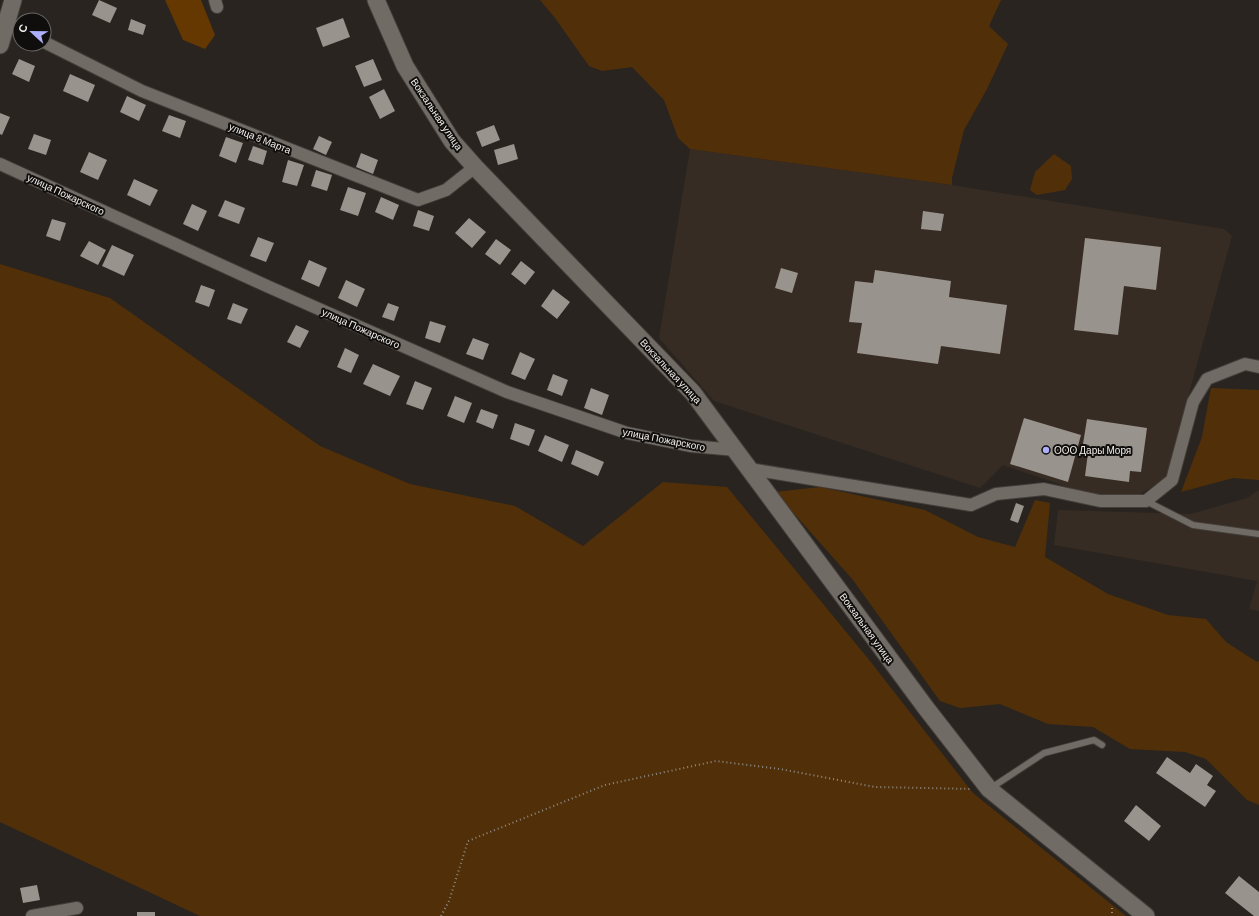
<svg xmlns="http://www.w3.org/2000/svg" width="1259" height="916" font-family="Barlow,sans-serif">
  <rect width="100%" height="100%" fill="#29241f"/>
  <path fill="#362c23" d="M 690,149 L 952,185 L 1224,229 L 1232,236 L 1166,478 L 1137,496 L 1097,497 L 1003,465 L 980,488 L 714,401 L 659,338 Z
    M 1259,490 L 1259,611 L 1249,609 L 1257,581 L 1054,545 L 1058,510 L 1191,514 L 1247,498 Z"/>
  <path fill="#513009" d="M 540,0 L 1001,0 L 989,26 L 1008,44 L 987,89 L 964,130 L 952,178 L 952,185 L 690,149 L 678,138 L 664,100 L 632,67 L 602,71 L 589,66 L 555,18 Z
    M 1054,154 L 1071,166 L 1072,179 L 1065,190 L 1037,195 L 1030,190 L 1035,172 Z
    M 0,264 L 110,298 L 320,446 L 410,484 L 515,506 L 583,546 L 663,482 L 727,487 L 870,661 L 973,793 L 1126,916 L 200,916 L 0,822 Z
    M 1211,388 L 1259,390 L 1259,480 L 1233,478 L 1181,492 L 1202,437 Z
    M 820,487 L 925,510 L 978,537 L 1015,547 L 1035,500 L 1050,503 L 1045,557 L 1108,594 L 1168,615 L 1206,619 L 1226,642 L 1257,662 L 1259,661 L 1259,805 L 1247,800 L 1206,759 L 1185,752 L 1130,749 L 1093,727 L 1048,724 L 1000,704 L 960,708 L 940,701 L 853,580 L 775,492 Z"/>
  <path fill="#643800" d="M 165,0 L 201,0 L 215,35 L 205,49 L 183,40 Z"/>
  <path fill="#99938d" d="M 99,0 L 117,8 L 110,23 L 92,15 Z
    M 343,18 L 350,37 L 323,47 L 316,28 Z
    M 131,19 L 146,25 L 143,35 L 128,30 Z
    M 19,59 L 35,66 L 29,82 L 12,74 Z
    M 373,59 L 382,80 L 364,87 L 355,66 Z
    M 70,74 L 95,85 L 88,102 L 63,91 Z
    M 384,89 L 395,111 L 380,119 L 369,97 Z
    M 127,96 L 146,105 L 139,121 L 120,112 Z
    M 0,113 L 10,117 L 2,135 L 0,134 Z
    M 169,115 L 186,121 L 180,138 L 162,131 Z
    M 494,125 L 500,140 L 482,147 L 476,132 Z
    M 34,134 L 51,140 L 46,155 L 28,149 Z
    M 319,136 L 332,142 L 326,155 L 313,149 Z
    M 226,137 L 243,143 L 236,163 L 219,156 Z
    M 514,144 L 518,159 L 498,165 L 494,150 Z
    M 253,146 L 267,151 L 263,165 L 248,160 Z
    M 89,152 L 107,160 L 98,180 L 80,172 Z
    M 361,153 L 378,160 L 373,174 L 356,167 Z
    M 288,160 L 304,165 L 297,186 L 282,182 Z
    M 316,170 L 332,175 L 327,191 L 311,186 Z
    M 134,179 L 158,190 L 150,206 L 127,195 Z
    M 348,187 L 366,193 L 358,216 L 340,210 Z
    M 381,197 L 399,205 L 393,220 L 375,212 Z
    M 225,200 L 245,208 L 239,224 L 218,216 Z
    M 192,204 L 207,211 L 198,231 L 183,224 Z
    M 418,210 L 434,216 L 429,231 L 413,226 Z
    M 923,211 L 944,214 L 941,231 L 921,229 Z
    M 469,218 L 486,232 L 472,248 L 455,233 Z
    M 52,219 L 66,223 L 60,241 L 46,236 Z
    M 258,237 L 274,243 L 266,262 L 250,256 Z
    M 1085,238 L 1161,247 L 1156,290 L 1124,286 L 1118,335 L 1074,330 Z
    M 496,239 L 511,250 L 500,265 L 485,254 Z
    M 89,241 L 106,250 L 98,265 L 80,256 Z
    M 112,245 L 134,255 L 124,276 L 102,266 Z
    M 309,260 L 327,268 L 319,287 L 301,279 Z
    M 521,261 L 535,272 L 525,285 L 511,274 Z
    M 781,268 L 798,273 L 792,293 L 775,288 Z
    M 875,270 L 951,281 L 949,297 L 1007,305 L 1000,354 L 941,346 L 938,364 L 857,353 L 862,323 L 849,322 L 855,281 L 873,283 Z
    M 346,280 L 365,289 L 357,307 L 338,298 Z
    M 201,285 L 215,290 L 209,307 L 195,302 Z
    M 553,289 L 570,302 L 557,319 L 541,306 Z
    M 233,303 L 248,309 L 241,324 L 227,319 Z
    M 388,303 L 399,307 L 394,321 L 382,317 Z
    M 430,321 L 446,326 L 440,343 L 425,338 Z
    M 296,325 L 309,331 L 300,348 L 287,342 Z
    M 473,338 L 489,344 L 483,360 L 466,354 Z
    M 345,348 L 359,355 L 351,373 L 337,367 Z
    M 520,352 L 535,359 L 525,380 L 511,374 Z
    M 373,364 L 400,376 L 390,396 L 363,384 Z
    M 553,374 L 568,380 L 562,396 L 547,390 Z
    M 415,381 L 432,388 L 423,410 L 406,404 Z
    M 591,388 L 609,395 L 602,415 L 584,408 Z
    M 455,396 L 472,403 L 464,423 L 447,416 Z
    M 481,409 L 498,415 L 493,429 L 476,422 Z
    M 1024,418 L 1081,435 L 1068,482 L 1010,464 Z
    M 1087,419 L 1147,428 L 1141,472 L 1130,471 L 1129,482 L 1085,476 L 1089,445 L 1083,444 Z
    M 515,423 L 535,430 L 529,446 L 510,439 Z
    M 545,435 L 569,445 L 562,462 L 538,451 Z
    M 576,450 L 604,462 L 598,476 L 571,464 Z
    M 1016,503 L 1024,506 L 1018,523 L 1010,520 Z
    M 1167,757 L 1190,773 L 1196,764 L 1213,776 L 1207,785 L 1216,791 L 1205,807 L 1156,773 Z
    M 1136,805 L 1161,826 L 1149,841 L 1124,821 Z
    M 1239,876 L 1259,892 L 1259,916 L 1254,916 L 1225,893 Z
    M 37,885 L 40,900 L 23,903 L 20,888 Z
    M 137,912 L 155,912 L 155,916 L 137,916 Z"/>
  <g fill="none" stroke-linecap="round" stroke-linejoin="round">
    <defs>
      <path id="lane" d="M 1146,501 L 1193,525 L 1259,534
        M 991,788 L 1044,753 L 1094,740 L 1102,745"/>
      <path id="street" d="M 215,0 L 217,7
        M 6,23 L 20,30
        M 44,42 L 142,91 L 418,200 L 446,190 L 475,167
        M 0,164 L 269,287 L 507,392 L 627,433 L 691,446 L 736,450
        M 750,469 L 971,505 L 996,494 L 1044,489 L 1100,501 L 1146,501 L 1172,480 L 1193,402 L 1207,379 L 1245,364 L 1259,367
        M 32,916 L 77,908"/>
      <path id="secondary" d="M 376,0 L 405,66 L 452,141 L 475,167 L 693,393 L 926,708 L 989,789 L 1146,916
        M 0,45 L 13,0"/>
    </defs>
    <use href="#lane" stroke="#433e3a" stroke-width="8"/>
    <use href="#street" stroke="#433e3a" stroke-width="14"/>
    <use href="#secondary" stroke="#433e3a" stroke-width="19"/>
    <path stroke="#908b87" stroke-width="2" stroke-dasharray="1 3" stroke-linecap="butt" d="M 1112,908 L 1112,916
      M 441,916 L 449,901 L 468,841 L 605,785 L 716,761 L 780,769 L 875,787 L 972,789"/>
    <use href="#lane" stroke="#716b66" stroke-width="6"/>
    <use href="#street" stroke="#716b66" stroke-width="12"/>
    <use href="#secondary" stroke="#716b66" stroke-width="17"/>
  </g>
  <circle fill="#adaffb" stroke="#100e0c" stroke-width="1.5" cx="1046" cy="450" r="4"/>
  <g text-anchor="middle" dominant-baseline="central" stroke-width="4" stroke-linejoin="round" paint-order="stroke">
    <g font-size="10" fill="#f1edea" stroke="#100e0c">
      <text transform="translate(437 114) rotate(56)">Вокзальная улица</text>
      <text transform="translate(260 138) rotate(22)">улица 8 Марта</text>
      <text transform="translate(66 194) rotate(25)">улица Пожарского</text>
      <text transform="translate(361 328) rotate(24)">улица Пожарского</text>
      <text transform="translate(671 371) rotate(47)">Вокзальная улица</text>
      <text transform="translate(664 439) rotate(11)">улица Пожарского</text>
      <text transform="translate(867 628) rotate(54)">Вокзальная улица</text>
    </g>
    <g font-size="10" fill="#f1edea" stroke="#100e0c" text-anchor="start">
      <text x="1054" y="450">ООО Дары Моря</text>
    </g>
  </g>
  <g transform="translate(32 32) rotate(292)"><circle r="19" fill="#100e0c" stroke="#6a6765"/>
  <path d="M0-3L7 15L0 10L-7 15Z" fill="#adaffb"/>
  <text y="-6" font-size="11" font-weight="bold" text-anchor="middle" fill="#f1edea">С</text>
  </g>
</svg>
